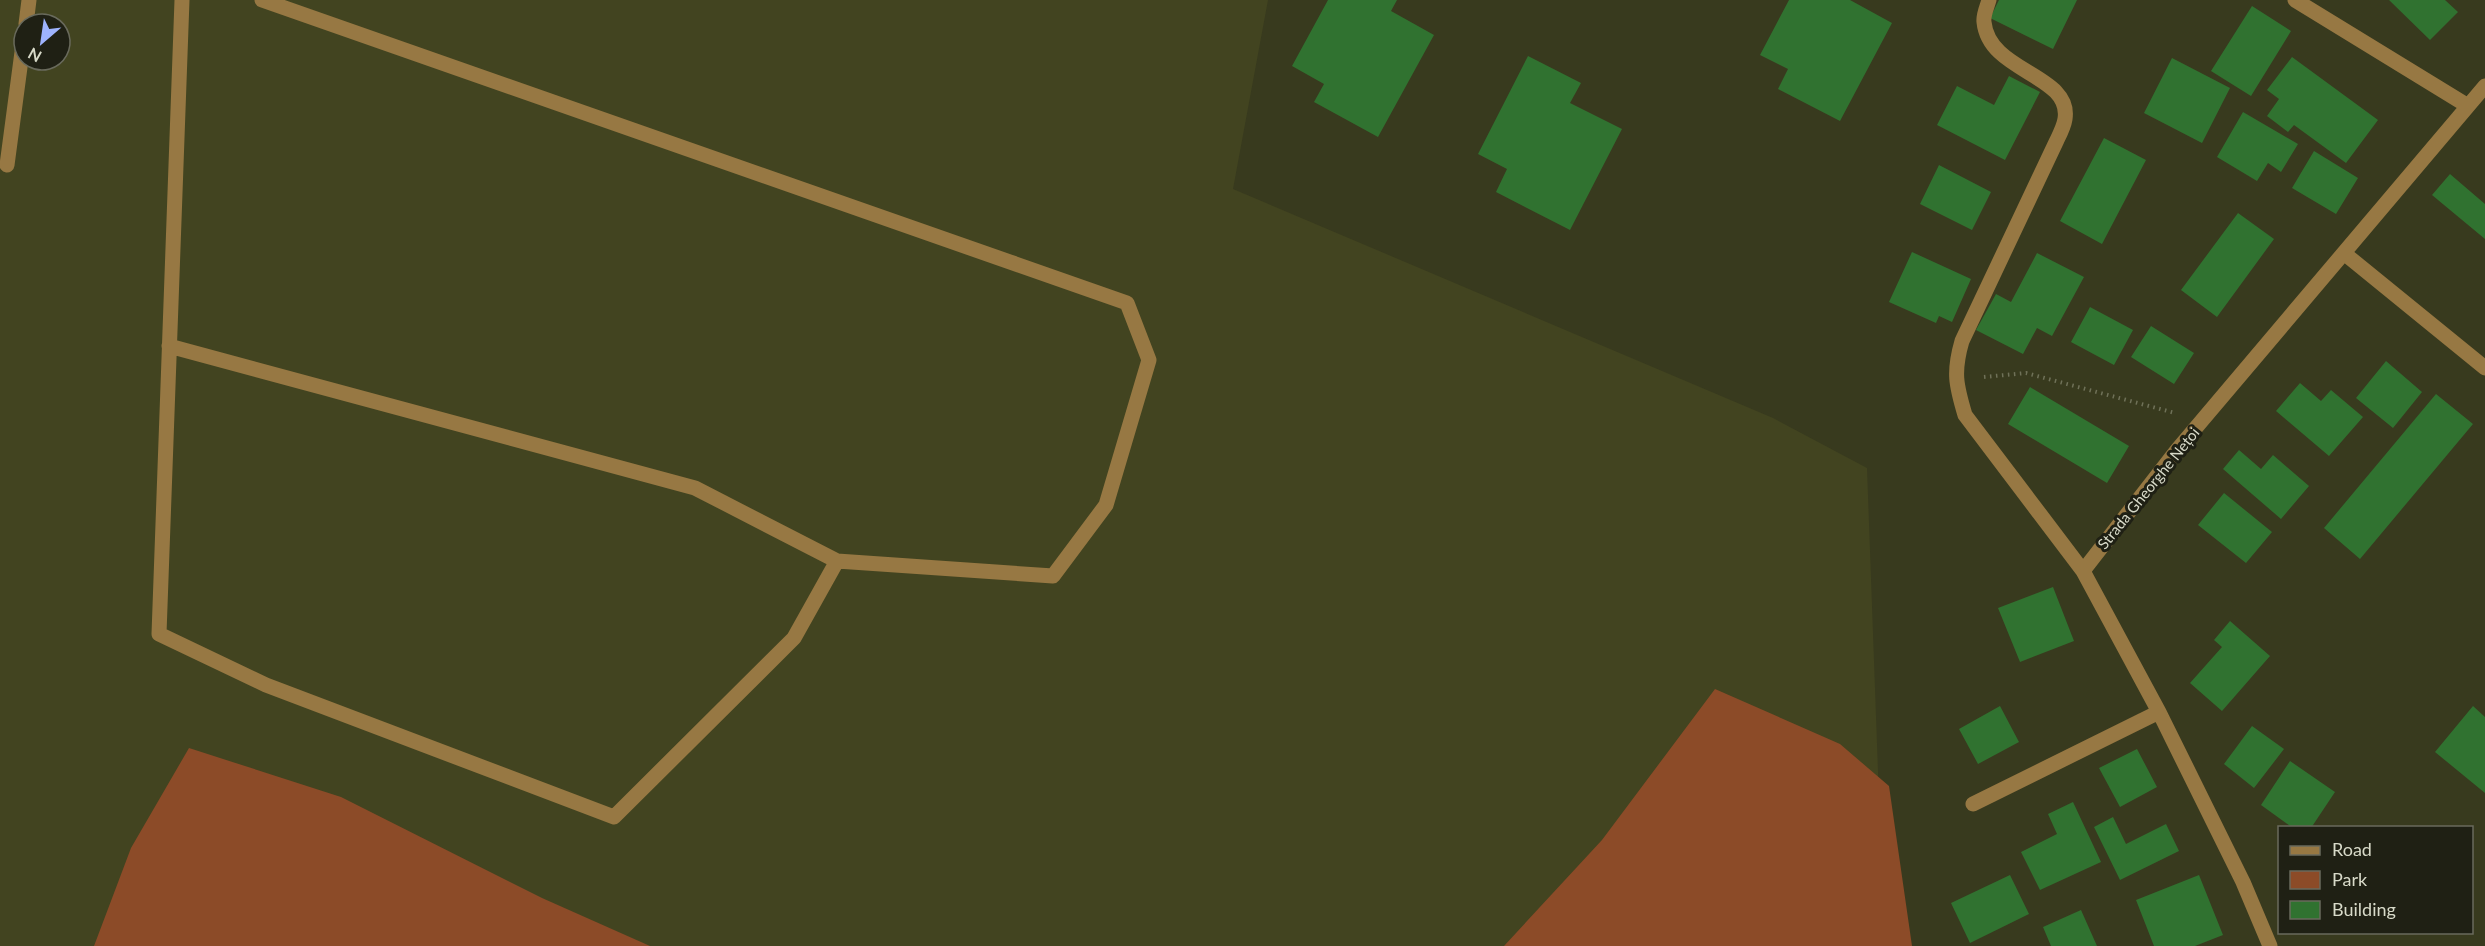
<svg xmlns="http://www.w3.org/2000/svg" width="2485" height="946" font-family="Lato,sans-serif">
  <rect width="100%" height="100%" fill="#383a1e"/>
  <path fill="#424420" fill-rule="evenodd" d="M 0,0 L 1268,0 L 1233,189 L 1773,418 L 1867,468 L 1879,799 L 1894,946 L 0,946 ZM 24,24 L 60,24 L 60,60 L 24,60 Z"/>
  <path fill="#8c4b28" d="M 1715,689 L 1840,744 L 1889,786 L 1912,946 L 1504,946 L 1602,840 Z
    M 189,748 L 341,797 L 542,898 L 650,946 L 94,946 L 131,848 Z"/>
  <path fill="#307230" d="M 1328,0 L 1397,0 L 1391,11 L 1434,35 L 1378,137 L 1314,102 L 1324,84 L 1292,66 Z
    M 1789,0 L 1850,0 L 1892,23 L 1840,121 L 1778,89 L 1788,69 L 1760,55 Z
    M 1999,0 L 2077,0 L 2053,49 L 1990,18 Z
    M 2389,0 L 2445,0 L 2458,12 L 2430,40 Z
    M 2252,6 L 2291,31 L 2251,96 L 2211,71 Z
    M 1528,56 L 1581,83 L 1570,103 L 1622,129 L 1570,230 L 1496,192 L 1507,169 L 1478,154 Z
    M 2292,57 L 2378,120 L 2346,163 L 2294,125 L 2288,132 L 2267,116 L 2279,99 L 2267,90 Z
    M 2172,58 L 2230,88 L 2202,143 L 2144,113 Z
    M 2009,76 L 2040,92 L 2005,160 L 1937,125 L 1957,86 L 1994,105 Z
    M 2243,112 L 2298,144 L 2281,172 L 2268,163 L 2257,181 L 2217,157 Z
    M 2104,138 L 2146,160 L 2102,244 L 2060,221 Z
    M 2314,151 L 2358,178 L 2336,214 L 2292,188 Z
    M 1939,165 L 1991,192 L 1972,230 L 1920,204 Z
    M 2450,174 L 2485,204 L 2485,239 L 2432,195 Z
    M 2238,213 L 2274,239 L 2217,317 L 2181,290 Z
    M 1912,252 L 1971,279 L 1952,322 L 1939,316 L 1936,323 L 1889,302 Z
    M 2037,253 L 2084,277 L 2052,336 L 2037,328 L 2023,354 L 1976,330 L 1996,294 L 2011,302 Z
    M 2090,307 L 2133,330 L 2114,365 L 2071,342 Z
    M 2151,326 L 2194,353 L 2174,384 L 2131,357 Z
    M 2386,361 L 2422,392 L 2393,428 L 2356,398 Z
    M 2300,383 L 2321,401 L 2331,390 L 2363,417 L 2329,456 L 2276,411 Z
    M 2030,387 L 2129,446 L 2107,483 L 2008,424 Z
    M 2436,394 L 2473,424 L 2360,559 L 2324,528 Z
    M 2239,450 L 2261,469 L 2273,455 L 2309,486 L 2281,519 L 2223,469 Z
    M 2224,493 L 2272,532 L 2246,563 L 2198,525 Z
    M 2053,587 L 2074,641 L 2020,662 L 1998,608 Z
    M 2230,621 L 2270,656 L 2222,711 L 2190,683 L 2222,647 L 2214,640 Z
    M 2000,706 L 2019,742 L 1978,764 L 1959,729 Z
    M 2473,706 L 2485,717 L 2485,793 L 2435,752 Z
    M 2252,726 L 2284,749 L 2254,788 L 2224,764 Z
    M 2137,749 L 2157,787 L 2120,807 L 2099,768 Z
    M 2290,761 L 2335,792 L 2311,828 L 2293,828 L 2261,805 Z
    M 2073,802 L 2101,862 L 2040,890 L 2021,852 L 2057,834 L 2048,814 Z
    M 2113,817 L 2126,844 L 2166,824 L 2179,851 L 2120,880 L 2094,827 Z
    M 2010,875 L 2029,914 L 1970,943 L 1951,903 Z
    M 2199,875 L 2223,935 L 2195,946 L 2154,946 L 2136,900 Z
    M 2081,910 L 2097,946 L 2051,946 L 2043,927 Z"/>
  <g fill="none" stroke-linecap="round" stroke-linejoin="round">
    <path stroke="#6f7158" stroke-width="4" stroke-dasharray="1.5 4.5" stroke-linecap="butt" d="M 1984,377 L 2026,373 L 2175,413"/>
    <path stroke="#977843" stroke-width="15" d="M 182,0 L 159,634 L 266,685 L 614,817 L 794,638 L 837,561 L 1053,576 L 1106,505 L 1149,360 L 1127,303 L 262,0
      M 1989,0 C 1987,7 1983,15 1984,22 C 1989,73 2072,74 2065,119 C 2064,126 2060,134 2057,140 L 1962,341 C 1953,372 1956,385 1965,415 L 2083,571 L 2159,712 L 2243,882 L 2270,946
      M 2295,0 L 2468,106
      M 26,24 L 29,0
      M 7,165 L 24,37
      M 2345,254 L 2485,368
      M 169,346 L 695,488 L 837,561
      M 2083,571 L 2177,450 L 2485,86
      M 1973,804 L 2159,712"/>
  </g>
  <g text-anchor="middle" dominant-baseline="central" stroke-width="6" stroke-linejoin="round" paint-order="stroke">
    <g font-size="15" fill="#d8dac9" stroke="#1f2014">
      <text transform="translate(2148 488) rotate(-51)">Strada Gheorghe Nețoi</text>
    </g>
  </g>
  <rect x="2278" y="826" width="195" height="108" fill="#1f2014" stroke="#696a5c" stroke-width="1.5"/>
  <rect x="2290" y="846" width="30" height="9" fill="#977843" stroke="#696a5c" stroke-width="1.5"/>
  <text x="2332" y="856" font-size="18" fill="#d8dac9">Road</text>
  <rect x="2290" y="871" width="30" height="18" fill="#8c4b28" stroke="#696a5c" stroke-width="1.5"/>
  <text x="2332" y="886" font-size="18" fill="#d8dac9">Park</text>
  <rect x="2290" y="901" width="30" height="18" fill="#307230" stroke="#696a5c" stroke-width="1.5"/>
  <text x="2332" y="916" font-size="18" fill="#d8dac9">Building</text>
  <g transform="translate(42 42) rotate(209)"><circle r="28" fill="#1f2014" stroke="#696a5c" stroke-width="1.5"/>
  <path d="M0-4.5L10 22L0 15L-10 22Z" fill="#9eb3fd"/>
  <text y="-9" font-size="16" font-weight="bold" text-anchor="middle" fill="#d8dac9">N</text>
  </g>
</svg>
